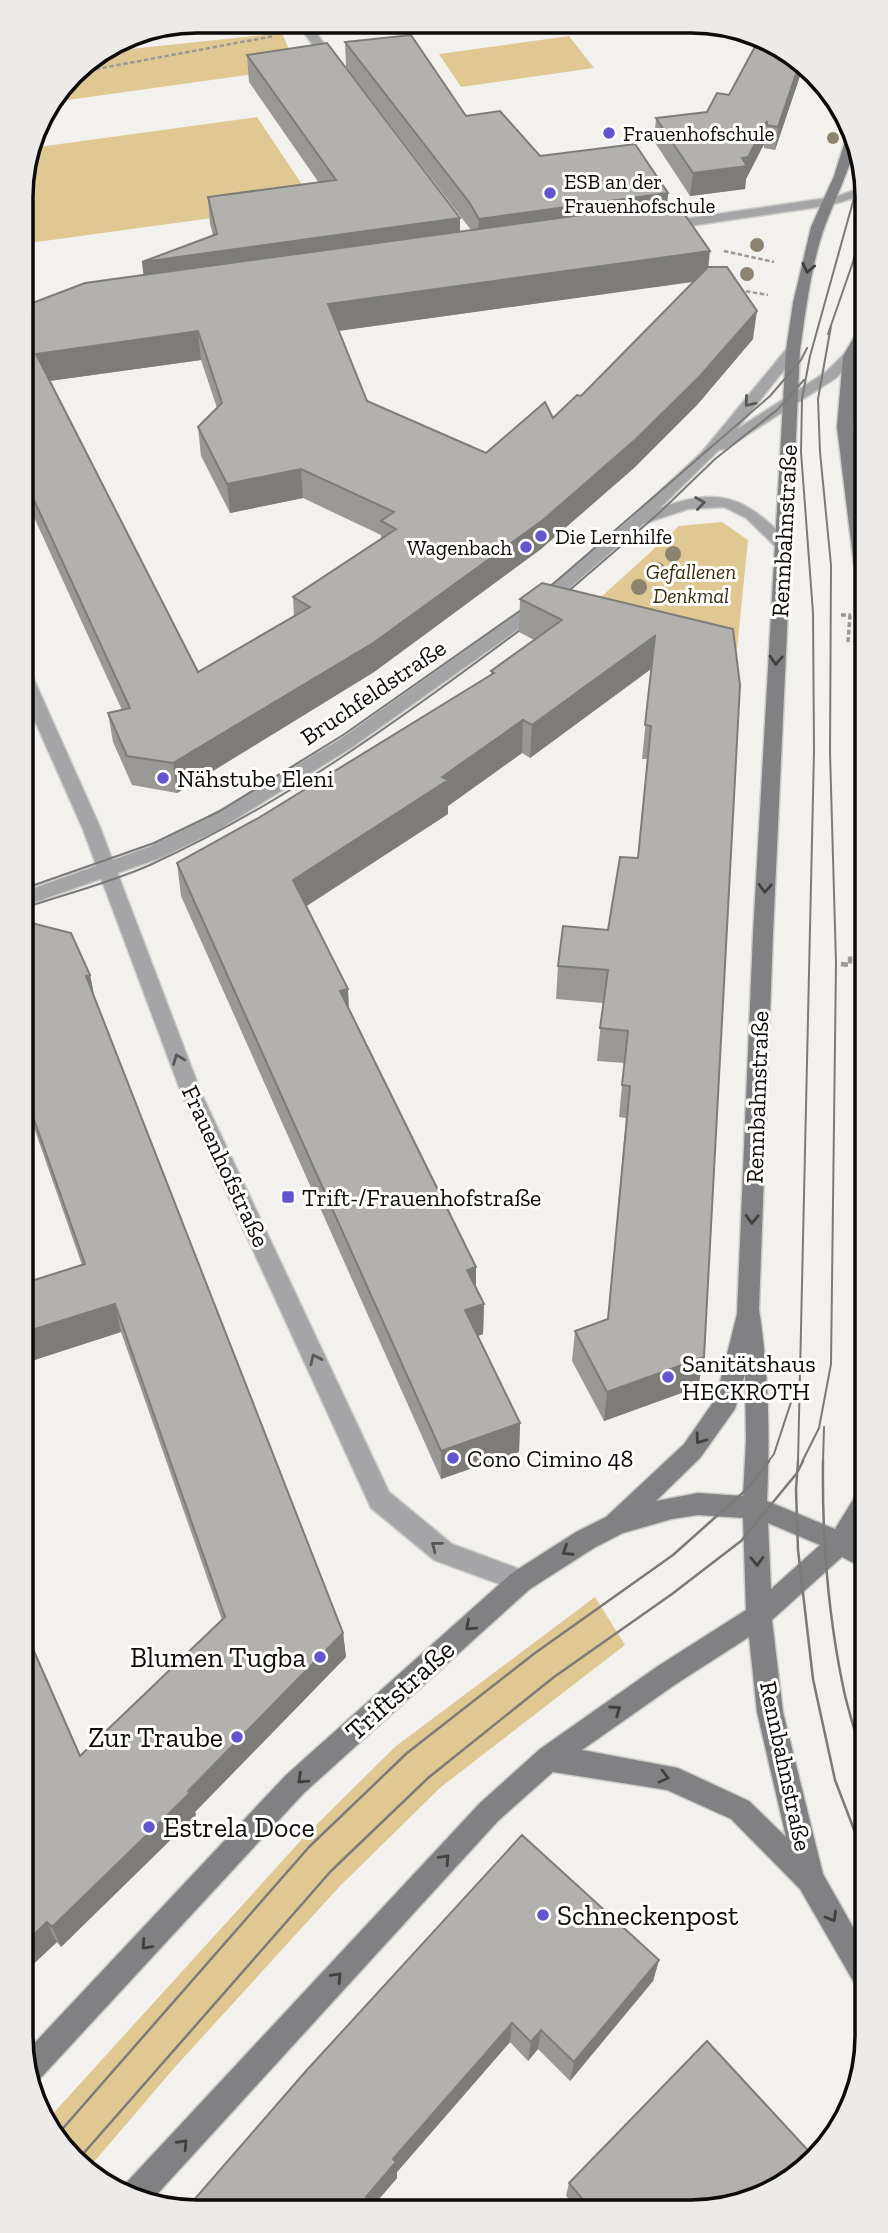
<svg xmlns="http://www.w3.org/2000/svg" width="888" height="2233" font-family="'Zilla Slab',serif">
  <rect width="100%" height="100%" fill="#f3f1ed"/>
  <path fill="#e0c893" d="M 282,33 L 297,68 L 53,102 L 81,65 L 102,52 Z
    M 569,36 L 594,68 L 461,87 L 439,54 Z
    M 257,117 L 315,204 L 22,244 L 21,186 L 26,168 L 31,168 L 29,159 L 31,148 Z
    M 722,522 L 748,540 L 737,649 L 589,608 L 679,526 Z
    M 595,1597 L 625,1645 L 441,1787 L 340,1886 L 175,2067 L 88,2169 L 73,2161 L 49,2118 L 304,1837 L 396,1746 Z"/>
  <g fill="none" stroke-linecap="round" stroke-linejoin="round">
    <defs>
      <path id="minor" d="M 296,22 L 308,22 L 340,65 L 338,68 L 330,68 Z
        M 827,198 L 832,199 L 832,205 L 662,230 L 655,226 L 662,222 Z
        M 23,670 L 32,675 L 100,827 L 202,1095 L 389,1492 L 452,1544 L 530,1573 L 533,1581 L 530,1589 L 521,1592 L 434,1560 L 371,1508 L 182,1095 L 82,827 L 23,694 Z"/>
      <path id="tertiary" d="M 861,188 L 861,196 L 827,206 L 820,202 Z
        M 793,346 L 800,350 L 737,429 L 826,372 L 845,353 L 855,353 L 857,356 L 836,378 L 725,449 L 719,450 L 660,508 C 721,486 745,497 789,542 L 791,545 L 789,548 L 777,548 L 746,518 L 724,507 L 688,509 L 643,524 L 537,616 L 351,748 L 218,830 L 163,857 L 24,906 L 23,892 L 149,847 L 204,820 L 339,740 L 525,608 L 629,520 L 702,452 L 788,347 Z"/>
      <path id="secondary" d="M 847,135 L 850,135 L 856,145 C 848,173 835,199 825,226 C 811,265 806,309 800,350 L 773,934 L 759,1309 C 769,1374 770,1436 767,1501 L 835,1529 L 856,1495 L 865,1492 L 865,1524 L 856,1540 L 865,1545 L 865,1569 L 842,1557 L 772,1620 L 783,1712 L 823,1874 L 866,1950 L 866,1990 L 856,1986 L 800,1889 L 731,1819 L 667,1790 L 553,1772 L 498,1821 L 150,2202 L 124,2188 L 126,2183 L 480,1803 L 540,1749 L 658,1666 L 746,1610 L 743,1518 L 698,1515 L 672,1519 L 623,1533 L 594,1548 L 530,1589 L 304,1793 L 37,2082 L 30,2085 L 27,2081 L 27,2051 L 286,1775 L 512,1573 L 576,1532 L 606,1517 L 684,1444 L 716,1398 L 737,1314 L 753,934 L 786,350 L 793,303 L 811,227 L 834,176 ZM 745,1374 L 746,1440 L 743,1496 L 698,1493 L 656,1501 L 700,1458 L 735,1409 ZM 768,1523 L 820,1545 L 771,1589 ZM 749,1637 L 757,1712 L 786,1837 L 749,1801 L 678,1768 L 582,1750 L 676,1684 Z
        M 862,331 L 853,427 L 862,502 L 862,571 L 854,566 L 837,427 L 843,356 L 857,332 Z"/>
    </defs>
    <use href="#minor" stroke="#ceccc9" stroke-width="3"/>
    <use href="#tertiary" stroke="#ceccc9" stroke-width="3"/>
    <use href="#secondary" stroke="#ceccc9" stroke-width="3"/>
    <path stroke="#9b9997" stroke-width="2.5" stroke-dasharray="4.5 2.5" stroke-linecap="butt" d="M 75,73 L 274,36
      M 724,251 L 774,262
      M 739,290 L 768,295"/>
    <path stroke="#9b9997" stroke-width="3.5" stroke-dasharray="5 2.5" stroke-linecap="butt" d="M 841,615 L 851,615
      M 848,642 L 850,615"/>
    <path stroke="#9b9997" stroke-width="4.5" stroke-dasharray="7 3.5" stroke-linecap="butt" d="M 841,964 L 850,965 L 850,956"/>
    <use href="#minor" fill="#a5a5a7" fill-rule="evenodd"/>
    <use href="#tertiary" fill="#a5a5a7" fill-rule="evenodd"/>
    <use href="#secondary" fill="#818184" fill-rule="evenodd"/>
    <path stroke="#7c7a78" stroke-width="2" d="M 828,334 L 853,262 L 861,229
      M 557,601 L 658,514 L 715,459 L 777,410 L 804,380
      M 23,889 L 154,843 L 220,811 L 343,735 L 521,610 L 560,578 L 770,396 L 801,360 L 807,348
      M 24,908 C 66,894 109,883 150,865 C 289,802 413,710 535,619
      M 768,1462 L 774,1454 L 793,1396
      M 798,1462 L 814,751 L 813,613 L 801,452 L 802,399 L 810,356 L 861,173
      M 802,1462 L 819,1428 L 831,1364 L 836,963 L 830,752 L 831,565 L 820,452 L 818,399 L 831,326
      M 823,1462 L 824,1427"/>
    <path stroke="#7c7a78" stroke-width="2.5" d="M 798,1461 L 796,1490 L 798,1550 L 813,1679 L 835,1780 L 866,1861
      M 823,1461 C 822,1538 828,1616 844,1691 C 850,1718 859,1743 866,1769
      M 58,2134 L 309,1847 L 407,1753 L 535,1653 L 673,1555 L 747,1489 L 769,1461
      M 76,2162 L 331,1871 L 428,1778 L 554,1677 L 672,1594 L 741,1541 L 797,1473 L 803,1461"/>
  </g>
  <g fill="#8c8471">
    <circle cx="833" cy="138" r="6"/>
    <circle cx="757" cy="245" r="7"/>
    <circle cx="747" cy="274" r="7"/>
    <circle cx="673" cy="554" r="8"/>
    <circle cx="657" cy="570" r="8"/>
    <circle cx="639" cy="587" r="8"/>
  </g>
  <path fill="#999895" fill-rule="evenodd" d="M 345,42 L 466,116 L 540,156 L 668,193 L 667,203 L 709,267 L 753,339 L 697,405 L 634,468 L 541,549 L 374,672 L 177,793 L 132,785 L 113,742 L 108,713 L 122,710 L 22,491 L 22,307 L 143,275 L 213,235 L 210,224 L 208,197 L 319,183 L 249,82 L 247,55 L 460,232 L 471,230 L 346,67 ZM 694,281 L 581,396 L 553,418 L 486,453 L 367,401 L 339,331 ZM 201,360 L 217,408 L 198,427 L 201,456 L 230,513 L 303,498 L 381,535 L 381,539 L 293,597 L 294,616 L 198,672 L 50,381 Z
    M 804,64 L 775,150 L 764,148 L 764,144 L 746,179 L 745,189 L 690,196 L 654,141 L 656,118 L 707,112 L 729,95 Z
    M 520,599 L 733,629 L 704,1357 L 698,1387 L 604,1421 L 572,1361 L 575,1331 L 608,1319 L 626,1118 L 619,1117 L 624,1063 L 597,1061 L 603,1003 L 556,999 L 558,966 L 608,930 L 638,858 L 648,759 L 642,759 L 651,669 L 530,758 L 522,753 L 448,806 L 448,814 L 306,906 L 348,989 L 349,1008 L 484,1304 L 483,1334 L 478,1336 L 520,1423 L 519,1452 L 441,1479 L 181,896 L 177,863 L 260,817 L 491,675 L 491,671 L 534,640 L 519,632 Z
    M 24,921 L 90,975 L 95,999 L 343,1633 L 346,1657 L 195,1812 L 196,1815 L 61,1947 L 57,1942 L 27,1970 L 80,1756 L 222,1620 L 121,1332 L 25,1363 L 25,1283 L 82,1265 L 24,1099 Z
    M 659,1960 L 653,1981 L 570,2081 L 538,2049 L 528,2061 L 510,2042 L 397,2172 L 397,2178 L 374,2205 L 186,2209 L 306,2071 Z
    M 569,2183 L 736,2206 L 576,2207 L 566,2196 Z"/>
  <path fill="#7d7c79" d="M 451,23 L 490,23 L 451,29 Z
    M 800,62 L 804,64 L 775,150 L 778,127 Z
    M 767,121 L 764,144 L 746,179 L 745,189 L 690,196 L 693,173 L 742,158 Z
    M 668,193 L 666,218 L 478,244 L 479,219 Z
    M 460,218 L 460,246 L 145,290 L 142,262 Z
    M 710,251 L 707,280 L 329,332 L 328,304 Z
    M 757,311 L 753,339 L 697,405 L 634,468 L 541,549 L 374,672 L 177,793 L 173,763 Z
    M 198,331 L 201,360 L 41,382 L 36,354 Z
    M 301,469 L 303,498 L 230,513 L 227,484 Z
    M 655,636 L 651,669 L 530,758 L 532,725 Z
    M 523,720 L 522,753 L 448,806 L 448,814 L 296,913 L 293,880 Z
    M 90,975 L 96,1005 L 86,976 Z
    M 348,989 L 349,1021 L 340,991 Z
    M 476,1267 L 476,1297 L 467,1270 Z
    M 115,1304 L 121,1332 L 25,1363 L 25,1332 Z
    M 484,1304 L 483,1334 L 465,1340 L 465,1310 Z
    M 704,1357 L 698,1387 L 604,1421 L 607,1392 Z
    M 520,1423 L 519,1452 L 441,1479 L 441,1451 Z
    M 343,1633 L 346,1657 L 195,1812 L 196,1815 L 61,1947 L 52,1927 Z
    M 47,1922 L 57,1942 L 27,1970 L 27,1941 Z
    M 659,1960 L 653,1981 L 570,2081 L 574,2062 Z
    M 512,2023 L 510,2042 L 397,2172 L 397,2178 L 371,2208 L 366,2197 L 393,2159 Z
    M 541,2030 L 538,2049 L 528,2061 L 531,2042 Z"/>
  <path fill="#b2b1ad" stroke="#7d7c79" stroke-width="2" fill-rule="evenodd" d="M 411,35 L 466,116 L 500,111 L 540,156 L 635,144 L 668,193 L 479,219 L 469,202 L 345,42 Z
    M 758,41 L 800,62 L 778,127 L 767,125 L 767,121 L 748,157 L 742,158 L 747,166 L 693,173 L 656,118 L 707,112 L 717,93 L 729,95 Z
    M 327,43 L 460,218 L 142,262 L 217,234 L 208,197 L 336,180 L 247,55 Z
    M 676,202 L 710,251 L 328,304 L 367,401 L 486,453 L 545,402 L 553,418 L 577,395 L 581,396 L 708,267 L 727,267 L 757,311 L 700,376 L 636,439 L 543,520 L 373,643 L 173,763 L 127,756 L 108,713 L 130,708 L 22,474 L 22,307 L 85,283 ZM 198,331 L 222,403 L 198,427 L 227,484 L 301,469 L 394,512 L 381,521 L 396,529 L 293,597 L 310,607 L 198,672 L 36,354 Z
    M 542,583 L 733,629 L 740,685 L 704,1357 L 607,1392 L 575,1331 L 608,1319 L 630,1086 L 622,1085 L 628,1031 L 600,1028 L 608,970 L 558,966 L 563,926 L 608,930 L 620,857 L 638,858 L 651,726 L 645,725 L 655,636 L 532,725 L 523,720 L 442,777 L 448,780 L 293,880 L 348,989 L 340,991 L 366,1044 L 476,1267 L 467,1270 L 484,1304 L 465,1310 L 520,1423 L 441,1451 L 177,863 L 260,817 L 494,673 L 491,671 L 562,620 L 520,599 Z
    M 24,921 L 71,933 L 90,975 L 86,976 L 343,1633 L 188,1791 L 190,1793 L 52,1927 L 47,1922 L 27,1941 L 26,1633 L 80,1756 L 225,1617 L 115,1304 L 25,1332 L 25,1283 L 85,1264 L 24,1091 Z
    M 522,1835 L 659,1960 L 574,2062 L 541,2030 L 531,2042 L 512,2023 L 393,2159 L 396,2162 L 366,2197 L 377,2208 L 186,2209 L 306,2071 Z
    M 707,2041 L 815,2158 L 788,2182 L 736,2206 L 589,2207 L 569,2183 Z"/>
  <defs><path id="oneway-chevron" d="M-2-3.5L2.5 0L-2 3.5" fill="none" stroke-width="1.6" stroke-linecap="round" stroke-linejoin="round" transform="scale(1.75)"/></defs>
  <g stroke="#414041">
    <use href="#oneway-chevron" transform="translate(808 268) rotate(103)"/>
    <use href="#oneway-chevron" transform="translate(776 660) rotate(93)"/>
    <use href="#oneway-chevron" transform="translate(765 888) rotate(93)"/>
    <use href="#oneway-chevron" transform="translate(752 1219) rotate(92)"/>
    <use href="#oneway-chevron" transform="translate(700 1439) rotate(126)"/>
    <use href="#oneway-chevron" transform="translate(567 1551) rotate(147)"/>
    <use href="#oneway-chevron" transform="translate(757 1561) rotate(88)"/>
    <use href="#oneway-chevron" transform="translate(470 1626) rotate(138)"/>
    <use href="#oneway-chevron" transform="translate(616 1710) rotate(-35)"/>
    <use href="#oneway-chevron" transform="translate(664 1777) rotate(14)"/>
    <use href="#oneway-chevron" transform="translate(302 1779) rotate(137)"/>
    <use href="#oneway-chevron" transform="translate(445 1859) rotate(-47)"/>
    <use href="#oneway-chevron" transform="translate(832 1917) rotate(60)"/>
    <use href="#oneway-chevron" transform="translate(146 1945) rotate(133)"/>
    <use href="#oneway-chevron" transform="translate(337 1977) rotate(-47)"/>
    <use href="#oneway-chevron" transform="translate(183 2144) rotate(-47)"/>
  </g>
  <g stroke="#585858">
    <use href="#oneway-chevron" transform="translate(749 402) rotate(130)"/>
    <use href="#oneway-chevron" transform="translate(700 503) rotate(-8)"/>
    <use href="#oneway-chevron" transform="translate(178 1059) rotate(-111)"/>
    <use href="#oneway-chevron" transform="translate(315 1359) rotate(-115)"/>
    <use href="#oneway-chevron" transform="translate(436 1546) rotate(-142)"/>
  </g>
  <g fill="#6255ce" stroke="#fffefd" stroke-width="2.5">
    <circle cx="609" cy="133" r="7"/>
    <circle cx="550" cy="193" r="7"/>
    <circle cx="541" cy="536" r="7"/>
    <circle cx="526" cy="547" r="7"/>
    <circle cx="163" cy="778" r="7"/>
    <rect x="281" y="1190" width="14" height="14" rx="3.5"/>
    <circle cx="668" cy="1377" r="7"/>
    <circle cx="453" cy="1458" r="7"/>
    <circle cx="320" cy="1657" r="7"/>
    <circle cx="237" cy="1737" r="7"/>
    <circle cx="149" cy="1827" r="7"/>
    <circle cx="543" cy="1915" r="7"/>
  </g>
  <g text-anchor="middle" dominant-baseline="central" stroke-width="6" stroke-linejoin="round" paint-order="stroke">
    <g font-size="21" fill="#0c0b0a" stroke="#fffefd" text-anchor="start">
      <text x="623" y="133">Frauenhofschule</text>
      <text x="564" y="181">ESB an der<tspan x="564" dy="24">Frauenhofschule</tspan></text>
      <text x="555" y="536">Die Lernhilfe</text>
      <text x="512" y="547" text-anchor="end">Wagenbach</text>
    </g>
    <g font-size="21" font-style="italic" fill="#382b0c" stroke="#fffefd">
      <text x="691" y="571">Gefallenen<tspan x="691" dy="24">Denkmal</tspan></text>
    </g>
    <g font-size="24" fill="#0c0b0a" stroke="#fffefd">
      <text transform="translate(784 531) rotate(-87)">Rennbahnstraße</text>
      <text transform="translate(373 692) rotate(-34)">Bruchfeldstraße</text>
      <text transform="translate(757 1097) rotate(-88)">Rennbahnstraße</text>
      <text transform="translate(226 1166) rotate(65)">Frauenhofstraße</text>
      <text transform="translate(786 1766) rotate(78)">Rennbahnstraße</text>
    </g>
    <g font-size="24" fill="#0c0b0a" stroke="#fffefd" text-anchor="start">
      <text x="177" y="778">Nähstube Eleni</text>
      <text x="302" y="1197">Trift-/Frauenhofstraße</text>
      <text x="682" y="1363">Sanitätshaus<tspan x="682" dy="28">HECKROTH</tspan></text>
      <text x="467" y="1458">Cono Cimino 48</text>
    </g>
    <g font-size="28" fill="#0c0b0a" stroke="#fffefd" text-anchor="end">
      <text x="306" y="1657">Blumen Tugba</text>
      <text x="223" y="1737">Zur Traube</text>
      <text x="163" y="1827" text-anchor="start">Estrela Doce</text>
      <text x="557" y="1915" text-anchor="start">Schneckenpost</text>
    </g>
    <g font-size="28" fill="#0c0b0a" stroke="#fffefd">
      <text transform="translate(400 1690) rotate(-42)">Triftstraße</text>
    </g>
  </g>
  <path d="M0 0H888V2233H0ZM197 33H691A164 164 0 0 1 855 197V2036A164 164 0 0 1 691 2200H197A164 164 0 0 1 33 2036V197A164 164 0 0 1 197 33Z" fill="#ecebea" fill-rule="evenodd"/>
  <path fill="none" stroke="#0c0b0a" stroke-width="3.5" d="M197 33H691A164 164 0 0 1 855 197V2036A164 164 0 0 1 691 2200H197A164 164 0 0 1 33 2036V197A164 164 0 0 1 197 33Z"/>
</svg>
